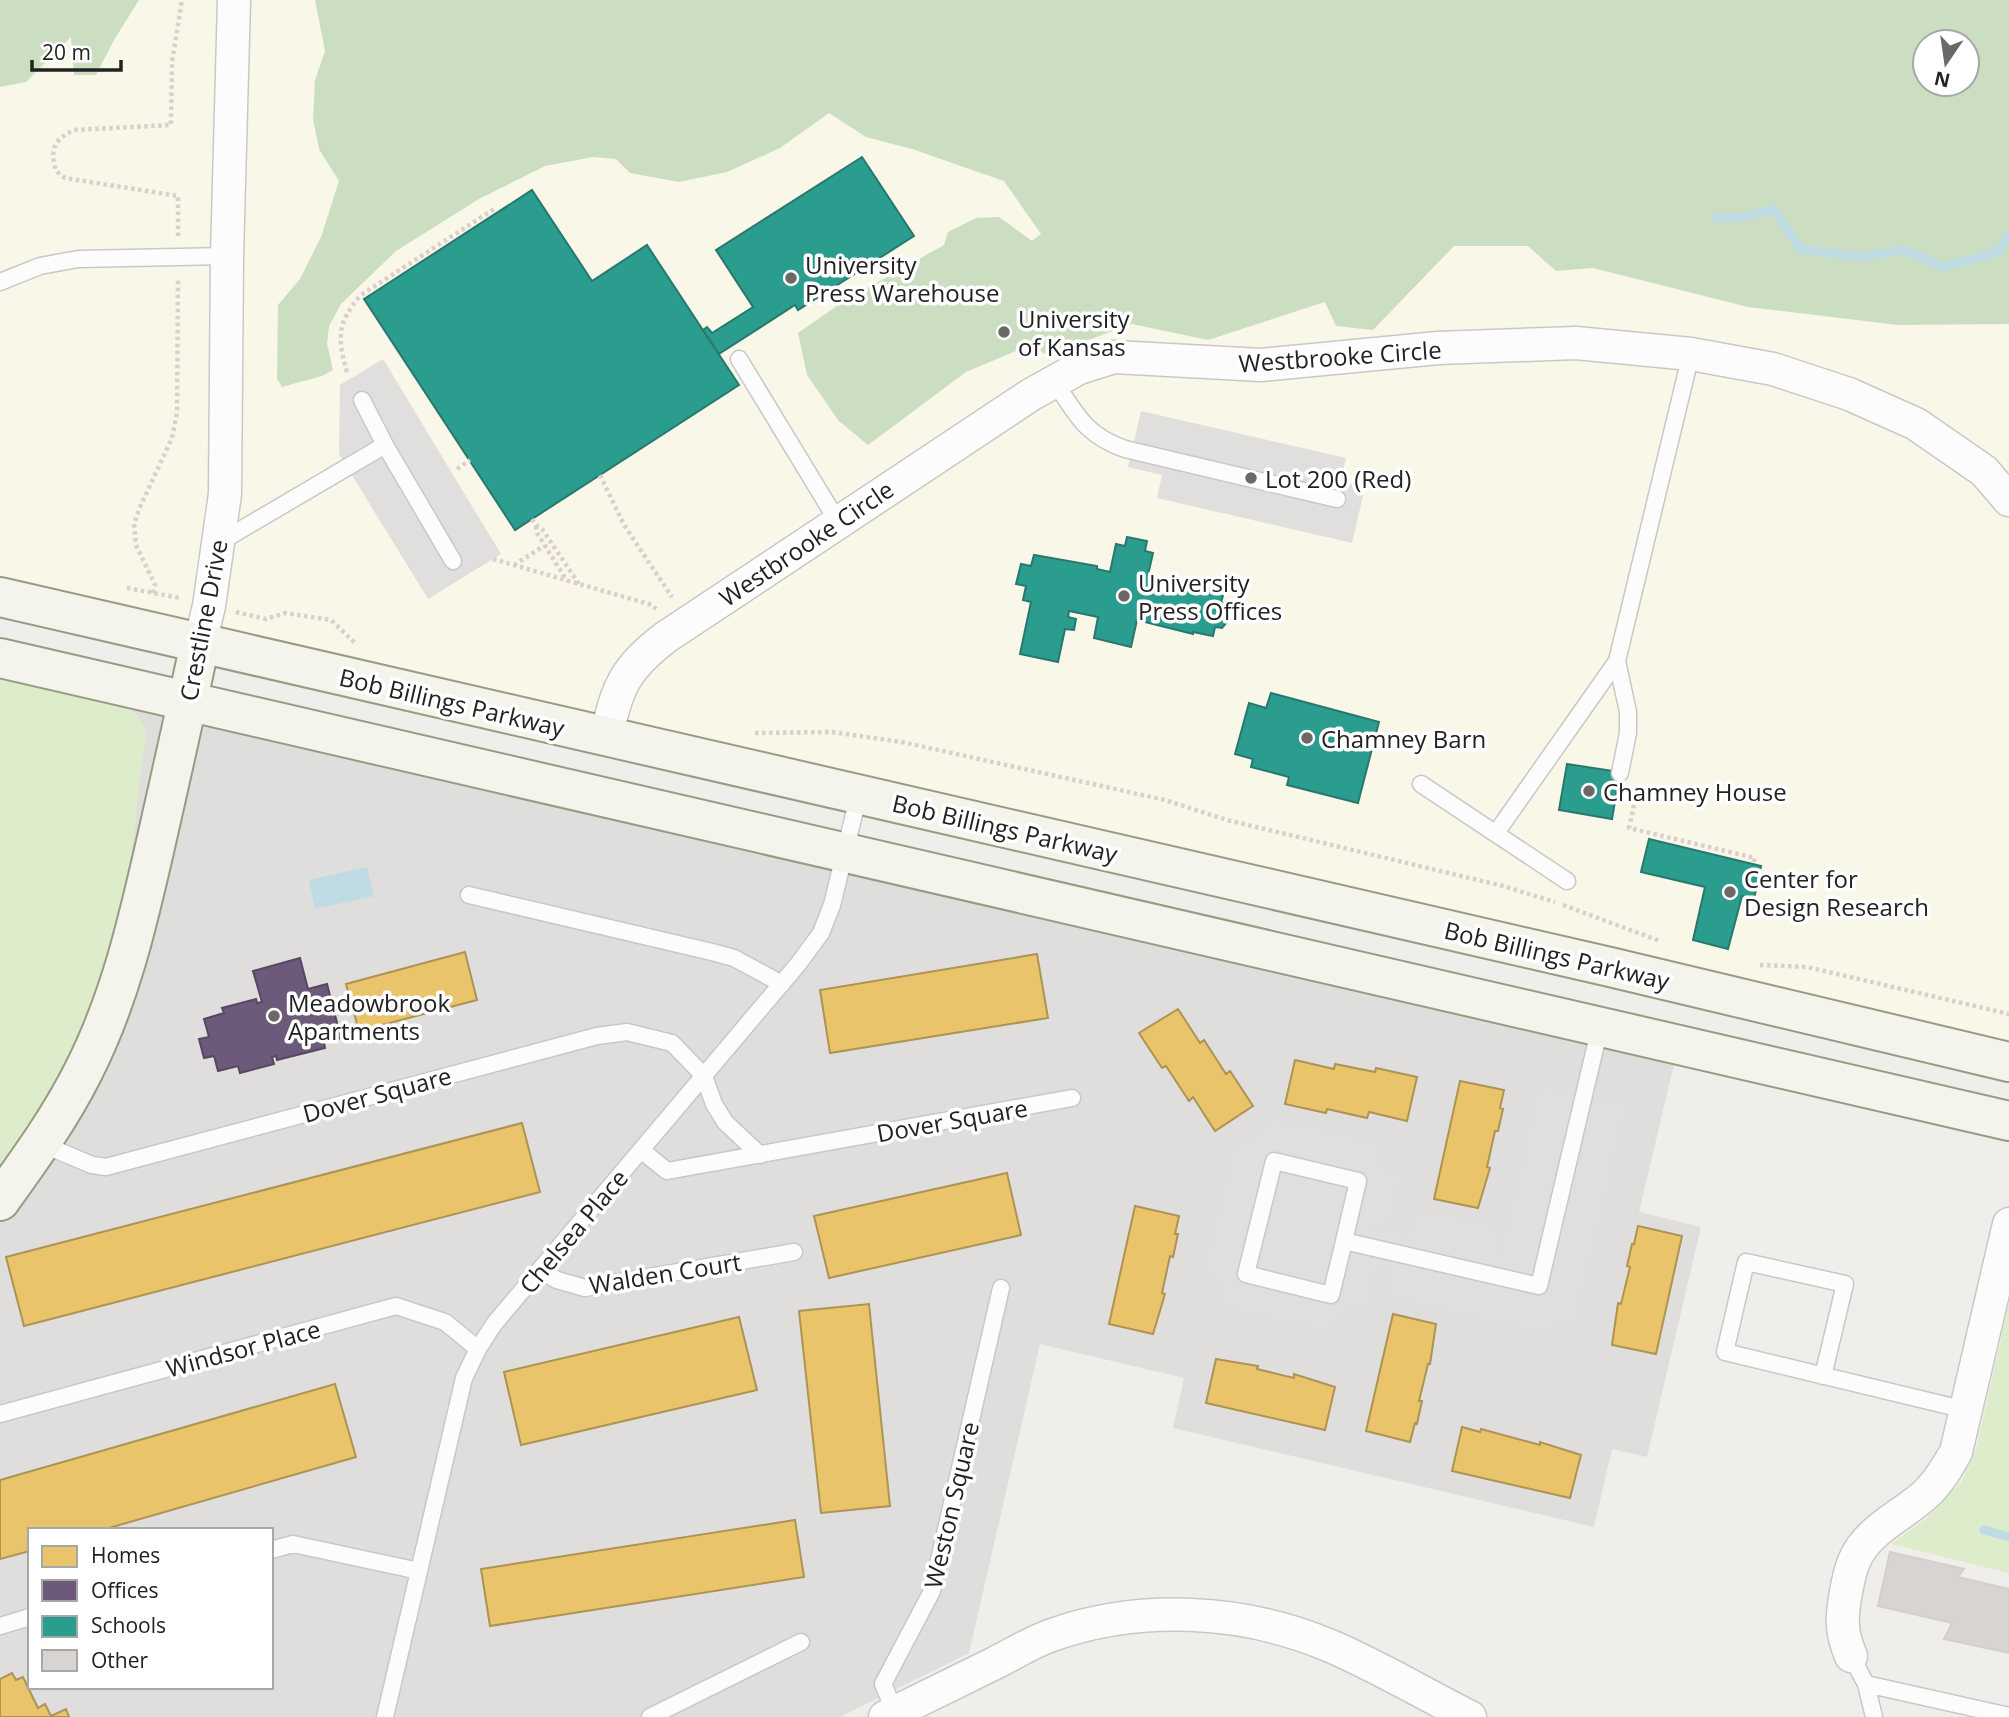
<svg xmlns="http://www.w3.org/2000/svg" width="2009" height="1717" font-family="'Open Sans',sans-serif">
  <rect width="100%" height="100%" fill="#f0eeeb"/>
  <path fill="#dfdedc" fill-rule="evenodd" d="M 0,677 L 1675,1060 L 1639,1212 L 1701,1227 L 1647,1457 L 1612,1449 L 1594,1527 L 1173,1428 L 1184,1378 L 1040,1344 L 969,1653 L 840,1717 L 0,1717 ZM 30,1530 L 271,1530 L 271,1687 L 30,1687 Z"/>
  <path fill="#f8f7e8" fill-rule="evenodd" d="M 0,0 L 2009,0 L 2009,1043 L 1715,972 L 0,580 ZM 1925,42 L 1967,42 L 1967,84 L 1925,84 Z"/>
  <path fill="#ddeccb" d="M 0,677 L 123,705 C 135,712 143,719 146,734 C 136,806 132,879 112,949 C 98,998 77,1047 53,1091 C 38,1119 17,1145 0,1171 Z
    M 2009,1302 L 2009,1573 L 1891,1544 L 1925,1520 L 1962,1481 L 1976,1450 Z"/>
  <path fill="#cbdec1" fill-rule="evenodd" d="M 0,0 L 139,0 L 114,40 L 96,75 L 74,75 L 71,37 L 26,82 L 0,87 Z
    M 315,0 L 2009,0 L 2009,324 L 1898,325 L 1748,307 L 1593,268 L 1556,271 L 1528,246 L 1454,246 L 1373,330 L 1336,326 L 1325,302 L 1208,340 L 1132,324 L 1047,355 L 1030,345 L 966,372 L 868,445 L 838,420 L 807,375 L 798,333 L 844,301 L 944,245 L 948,232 L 976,218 L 999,217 L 1032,241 L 1041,234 L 1004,181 L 912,149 L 866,137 L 829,113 L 780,148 L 727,172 L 679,182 L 630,173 L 616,159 L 593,157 L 545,166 L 479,199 L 396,251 L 341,304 L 329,326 L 327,344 L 333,370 L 322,376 L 282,387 L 277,379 L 278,305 L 300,279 L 321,237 L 339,181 L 319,149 L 313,119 L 315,80 L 325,51 ZM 1925,42 L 1967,42 L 1967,84 L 1925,84 Z"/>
  <path fill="#e0dfde" d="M 383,359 L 501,554 L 428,599 L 339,454 L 340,385 Z
    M 1141,411 L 1346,458 L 1341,482 L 1365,487 L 1352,543 L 1157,498 L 1162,475 L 1128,467 Z
    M 1540,1088 L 1625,1107 L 1575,1320 L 1556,1316 L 1552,1334 L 1387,1295 L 1394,1269 L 1385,1266 L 1373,1274 L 1365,1310 L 1350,1306 L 1335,1317 L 1331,1331 L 1223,1306 L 1226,1293 L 1217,1278 L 1204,1274 L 1237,1139 L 1251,1142 L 1266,1132 L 1270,1119 L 1379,1145 L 1376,1159 L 1387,1171 L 1399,1174 L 1388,1224 L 1371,1221 L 1369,1228 L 1411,1237 L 1417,1210 L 1500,1229 L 1493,1256 L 1500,1258 Z"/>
  <path fill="#bfdbe3" d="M 367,867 L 374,896 L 315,909 L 309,880 Z"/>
  <path fill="#e9c46a" stroke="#ad9354" stroke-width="2" d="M 465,952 L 477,1000 L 359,1031 L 346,984 Z
    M 1037,954 L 1048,1018 L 830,1053 L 820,990 Z
    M 1178,1009 L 1200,1043 L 1204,1040 L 1226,1074 L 1230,1071 L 1253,1106 L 1215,1131 L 1193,1097 L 1189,1101 L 1166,1066 L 1162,1068 L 1139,1033 Z
    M 1295,1060 L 1334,1069 L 1335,1064 L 1375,1072 L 1376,1068 L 1417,1077 L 1407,1121 L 1369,1112 L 1367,1118 L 1327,1109 L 1326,1113 L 1285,1104 Z
    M 1460,1081 L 1504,1090 L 1500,1108 L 1503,1109 L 1498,1131 L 1495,1131 L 1487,1167 L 1490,1168 L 1478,1208 L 1434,1199 Z
    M 522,1123 L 540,1192 L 24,1326 L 6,1257 Z
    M 1007,1173 L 1021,1235 L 829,1278 L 814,1216 Z
    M 1135,1206 L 1179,1216 L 1175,1234 L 1178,1234 L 1173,1257 L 1170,1256 L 1162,1293 L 1165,1294 L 1153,1334 L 1109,1324 Z
    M 1638,1226 L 1682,1236 L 1656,1354 L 1612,1345 L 1618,1303 L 1621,1304 L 1630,1267 L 1627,1266 L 1632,1244 L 1634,1244 Z
    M 869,1304 L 890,1506 L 821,1513 L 799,1311 Z
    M 1393,1314 L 1436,1324 L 1430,1364 L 1428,1364 L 1419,1401 L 1422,1401 L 1417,1424 L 1415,1423 L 1410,1442 L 1366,1431 Z
    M 739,1317 L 757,1390 L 521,1445 L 504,1372 Z
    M 1216,1359 L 1258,1366 L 1257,1369 L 1294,1378 L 1294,1374 L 1335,1387 L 1325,1430 L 1206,1403 Z
    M 335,1384 L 356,1457 L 102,1530 L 30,1530 L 30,1551 L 0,1559 L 0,1480 Z
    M 1462,1427 L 1480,1432 L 1481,1429 L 1540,1445 L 1540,1442 L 1581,1455 L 1570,1498 L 1452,1471 Z
    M 795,1520 L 804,1577 L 490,1626 L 481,1569 Z
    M 12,1673 L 16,1680 L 23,1677 L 38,1708 L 45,1704 L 51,1716 L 66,1709 L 69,1717 L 0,1717 L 0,1679 Z"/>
  <path fill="#6d597a" stroke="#564860" stroke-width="2" d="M 300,958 L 308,989 L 327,984 L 341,1038 L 324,1042 L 325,1048 L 277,1060 L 276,1056 L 272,1057 L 274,1064 L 240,1073 L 238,1066 L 218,1071 L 214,1056 L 204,1058 L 199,1039 L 209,1037 L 204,1019 L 224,1013 L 222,1008 L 256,999 L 257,1003 L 262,1002 L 253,971 Z"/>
  <path fill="#2a9d8f" stroke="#28786e" stroke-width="2" d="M 862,157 L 914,236 L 798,310 L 795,305 L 719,354 L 703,330 L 707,327 L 712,333 L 753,307 L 716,250 Z
    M 532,190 L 592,281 L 647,245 L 739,385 L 515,530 L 364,299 Z
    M 1127,537 L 1147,541 L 1145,551 L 1153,553 L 1148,575 L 1224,592 L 1221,603 L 1226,604 L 1230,612 L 1228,621 L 1222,628 L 1215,627 L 1213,636 L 1193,632 L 1193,634 L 1137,620 L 1131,647 L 1094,638 L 1098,617 L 1069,611 L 1068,617 L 1076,619 L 1074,630 L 1065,629 L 1058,662 L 1020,654 L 1031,602 L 1023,600 L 1026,586 L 1016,584 L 1021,564 L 1031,566 L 1034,555 L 1097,566 L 1097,569 L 1110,572 L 1116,544 L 1125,546 Z
    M 1271,693 L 1379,722 L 1358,803 L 1287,785 L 1289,777 L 1251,767 L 1253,759 L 1235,754 L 1249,703 L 1266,708 Z
    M 1567,764 L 1620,772 L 1612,819 L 1559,810 Z
    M 1649,839 L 1761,866 L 1754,899 L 1742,896 L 1728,949 L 1693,940 L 1705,887 L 1641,872 Z"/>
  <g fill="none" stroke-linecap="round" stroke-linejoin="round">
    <path stroke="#bfdbe3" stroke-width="9" d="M 1715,218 L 1744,217 L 1774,209 L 1800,249 L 1858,257 L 1904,250 L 1944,267 L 1998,252 L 2009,234
      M 1984,1530 L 2009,1537"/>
  </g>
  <path fill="#d7d4d2" stroke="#d3d0cc" stroke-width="2" d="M 1890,1552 L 1964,1569 L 1958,1577 L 2009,1589 L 2009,1653 L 1944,1639 L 1952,1623 L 1878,1606 Z"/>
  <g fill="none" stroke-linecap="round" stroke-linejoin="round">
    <defs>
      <path id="lane" d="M 0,282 L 40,266 L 78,259 L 227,256
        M 739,359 L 838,522
        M 1054,381 C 1077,415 1085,435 1125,449 L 1337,499
        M 362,400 L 385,445 L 453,561
        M 220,542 L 385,445
        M 1617,661 L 1628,712 L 1628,733 L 1620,773
        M 1421,784 L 1567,881
        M 1496,833 L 1617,661 L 1691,354
        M 469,895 L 712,952 L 734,958 L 782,984
        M 42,1144 L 92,1165 L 106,1167 L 597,1036 L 627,1032 L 672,1043 L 704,1076 L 714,1104 L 725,1122 L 760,1155
        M 641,1150 L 667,1171 L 1072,1098
        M 1344,1241 L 1331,1295 L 1246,1274 L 1274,1161 L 1358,1181 L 1344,1241 L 1539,1286 L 1600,1027
        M 540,1270 L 557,1280 L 585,1288 L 794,1252
        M 1823,1376 L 1845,1284 L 1746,1262 L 1725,1352 L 1966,1410
        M 0,1414 L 396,1306 L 445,1322 L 478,1349
        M 271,1550 L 293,1544 L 419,1571
        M 0,1626 L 30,1617
        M 1851,1656 L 1866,1684 L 1874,1717
        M 1866,1684 L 2009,1716
        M 895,1712 L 883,1684 L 932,1591 L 1001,1288
        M 385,1717 L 464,1378 L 478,1349 L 494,1324 L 799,963 L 821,933 L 832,905 L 859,794
        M 650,1717 L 801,1642"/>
      <path id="street" d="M 200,643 L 209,606 L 225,494 L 227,256 L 234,0
        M 606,737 C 618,686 624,669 666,637 L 1032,394 L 1079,368 L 1114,357 L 1261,365 L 1438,348 L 1576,343 L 1691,354 L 1773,369 L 1849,394 L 1916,424 L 1984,471 L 2009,500
        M 1851,1656 C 1842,1635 1841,1621 1845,1598 C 1847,1585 1850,1569 1856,1557 C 1871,1527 1906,1514 1928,1492 C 1940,1480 1948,1466 1956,1452 L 2009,1224
        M 885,1717 C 921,1699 958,1681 995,1663 C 1013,1654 1032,1642 1052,1635 C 1140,1604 1242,1609 1328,1645 C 1374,1664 1424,1694 1470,1717"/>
      <path id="secondary" d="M 0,597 L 1610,967 L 2009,1062
        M 0,658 L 2009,1121
        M 0,1201 C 30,1159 60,1118 83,1072 C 122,996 140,912 159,829 C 173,767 187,705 200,643"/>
    </defs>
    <use href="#lane" stroke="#c9c8c7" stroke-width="19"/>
    <use href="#street" stroke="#c9c8c7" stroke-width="35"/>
    <use href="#secondary" stroke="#999a82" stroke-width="42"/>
    <path stroke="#dccecd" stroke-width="4.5" stroke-dasharray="3.5 3.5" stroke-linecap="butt" d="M 178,236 L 178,196 L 65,178 L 56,171 C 50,149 53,140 74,130 L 171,125 L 172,62 L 182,0
      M 347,372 C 337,338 337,322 361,295 L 494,209
      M 457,469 L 470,460
      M 600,475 L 624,525 L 672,597
      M 532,519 L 536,525 L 542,529 L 579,584
      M 536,526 L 537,533 L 567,581
      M 493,559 L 652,605 L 656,609
      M 514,565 L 544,546
      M 127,588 L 180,598
      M 153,593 L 155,585 L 136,545 L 134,524 L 140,507 L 172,438 L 177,413 L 178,280
      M 236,612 L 266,619 L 285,613 L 331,620 L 356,644
      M 755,733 L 832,732 L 902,742 L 1165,800 L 1227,820 L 1503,886 L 1555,902
      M 1637,791 L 1629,828 L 1755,858 L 1753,864
      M 1563,905 L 1660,941
      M 1760,965 L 1807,967 L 2009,1014"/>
    <use href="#lane" stroke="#fdfcfc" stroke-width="16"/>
    <use href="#street" stroke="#fdfcfc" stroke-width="32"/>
    <use href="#secondary" stroke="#f4f4ed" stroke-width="38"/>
  </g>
  <g fill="#6a6968" stroke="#fff" stroke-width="2.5">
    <circle cx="791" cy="278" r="7"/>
    <circle cx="1004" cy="332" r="7"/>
    <circle cx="1251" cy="478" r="7"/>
    <circle cx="1124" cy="596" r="7"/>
    <circle cx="1307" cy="738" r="7"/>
    <circle cx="1589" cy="791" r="7"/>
    <circle cx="1730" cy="892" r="7"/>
    <circle cx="274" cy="1016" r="7"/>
  </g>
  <g text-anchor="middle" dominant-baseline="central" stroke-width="7" stroke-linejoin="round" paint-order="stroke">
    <g font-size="24" fill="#222" stroke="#fff" text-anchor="start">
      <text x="805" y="264">University<tspan x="805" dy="28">Press Warehouse</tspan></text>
      <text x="1018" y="318">University<tspan x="1018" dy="28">of Kansas</tspan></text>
      <text x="1265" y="478">Lot 200 (Red)</text>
      <text x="1138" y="582">University<tspan x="1138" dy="28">Press Offices</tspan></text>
      <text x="1321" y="738">Chamney Barn</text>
      <text x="1603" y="791">Chamney House</text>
      <text x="1744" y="878">Center for<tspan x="1744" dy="28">Design Research</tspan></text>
      <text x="288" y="1002">Meadowbrook<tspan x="288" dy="28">Apartments</tspan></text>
    </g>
    <g font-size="24" fill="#222" stroke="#fff">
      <text transform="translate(1340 356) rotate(-4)">Westbrooke Circle</text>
      <text transform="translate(806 543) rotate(-34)">Westbrooke Circle</text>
      <text transform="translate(203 620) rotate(-79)">Crestline Drive</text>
      <text transform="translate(452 702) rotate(13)">Bob Billings Parkway</text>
      <text transform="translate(1005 828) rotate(13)">Bob Billings Parkway</text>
      <text transform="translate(1557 955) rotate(13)">Bob Billings Parkway</text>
      <text transform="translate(377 1094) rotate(-15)">Dover Square</text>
      <text transform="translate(952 1120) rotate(-10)">Dover Square</text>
      <text transform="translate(573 1231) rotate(-50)">Chelsea Place</text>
      <text transform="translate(665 1273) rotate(-9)">Walden Court</text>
      <text transform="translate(243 1348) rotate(-15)">Windsor Place</text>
      <text transform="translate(951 1505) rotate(-77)">Weston Square</text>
    </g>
  </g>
  <rect x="28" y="1528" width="245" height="161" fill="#ffffff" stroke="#a7a7a7" stroke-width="2"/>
  <rect x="42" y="1546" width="35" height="21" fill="#e9c46a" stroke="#a7a7a7" stroke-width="2"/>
  <text x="91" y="1563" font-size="21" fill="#222222">Homes</text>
  <rect x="42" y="1580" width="35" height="21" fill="#6d597a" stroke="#a7a7a7" stroke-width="2"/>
  <text x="91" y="1598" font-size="21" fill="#222222">Offices</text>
  <rect x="42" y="1616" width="35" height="21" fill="#2a9d8f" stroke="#a7a7a7" stroke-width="2"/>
  <text x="91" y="1633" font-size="21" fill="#222222">Schools</text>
  <rect x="42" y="1650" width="35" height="21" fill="#d7d4d2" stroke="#a7a7a7" stroke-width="2"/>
  <text x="91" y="1668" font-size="21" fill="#222222">Other</text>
  <g transform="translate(1946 63) rotate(193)"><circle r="33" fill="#ffffff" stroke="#a7a7a7" stroke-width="2"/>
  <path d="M0-5L12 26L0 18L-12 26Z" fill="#6a6968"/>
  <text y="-10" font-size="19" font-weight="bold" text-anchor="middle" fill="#222222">N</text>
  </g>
  <path d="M32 60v10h89v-10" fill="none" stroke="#222222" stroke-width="3.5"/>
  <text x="42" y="60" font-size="21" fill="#222222" stroke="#ffffff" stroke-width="5" paint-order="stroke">20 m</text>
</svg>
